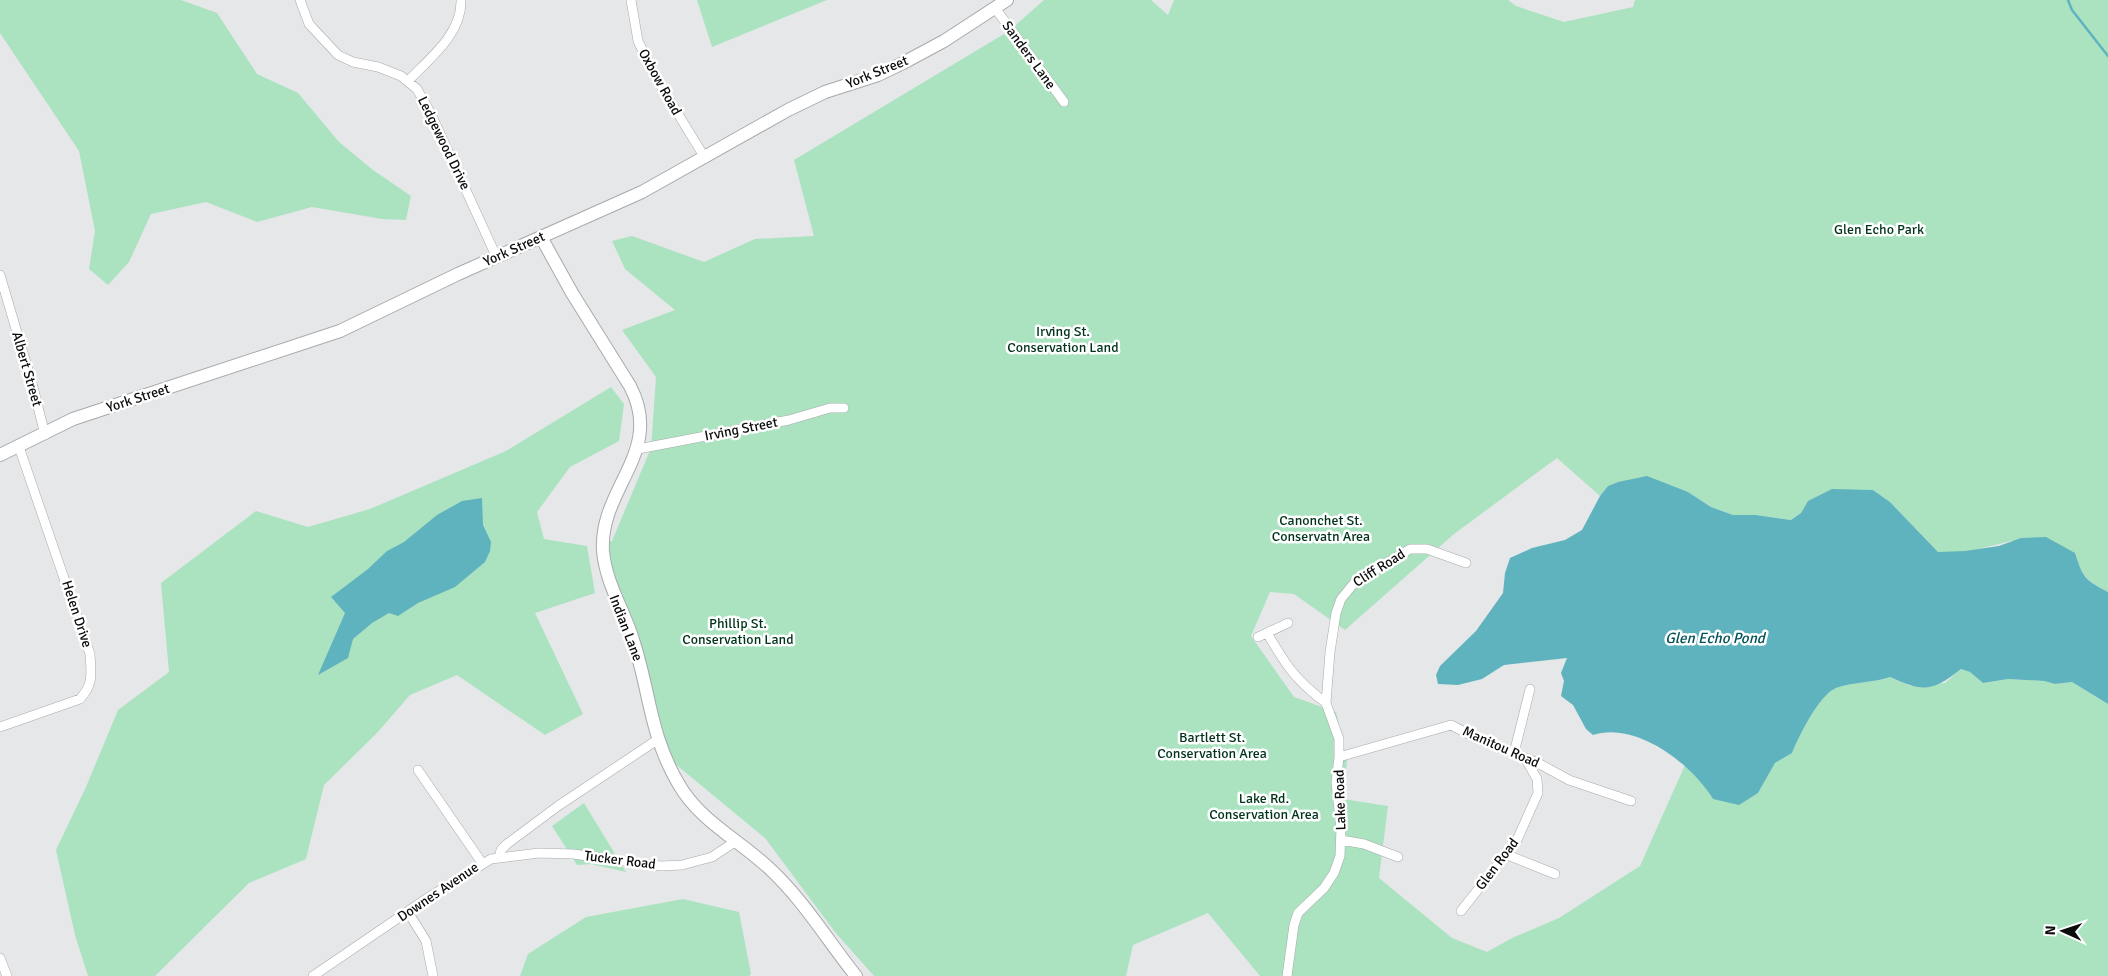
<svg xmlns="http://www.w3.org/2000/svg" width="2108" height="976" font-family="Signika,sans-serif">
  <rect width="100%" height="100%" fill="#e5e7e9"/>
  <path fill="#abe3c0" d="M 0,0 L 181,0 L 217,13 L 257,74 L 298,93 L 339,142 L 373,170 L 411,196 L 406,220 L 382,219 L 312,207 L 257,222 L 206,202 L 151,214 L 129,262 L 108,285 L 89,269 L 95,231 L 79,151 L 0,33 Z
    M 697,0 L 827,0 L 712,47 Z
    M 1044,0 L 1151,0 L 1168,15 L 1174,0 L 1508,0 L 1516,6 L 1564,22 L 1633,7 L 1635,0 L 2108,0 L 2108,592 C 2095,585 2084,580 2079,565 L 2011,541 L 1967,552 L 1938,552 L 1890,502 L 1873,490 L 1807,503 L 1801,513 L 1791,520 L 1756,515 L 1733,515 L 1711,507 L 1688,492 L 1618,482 L 1608,486 L 1600,496 L 1557,458 L 1454,534 L 1345,630 L 1294,594 L 1270,592 L 1251,636 L 1294,697 L 1336,712 L 1347,761 L 1343,799 L 1388,806 L 1379,878 L 1452,938 L 1487,952 L 1512,938 L 1559,918 L 1640,866 L 1685,765 L 1703,783 L 1713,799 L 1758,793 L 1775,763 L 1792,753 C 1799,736 1819,695 1836,688 C 1853,682 1872,683 1890,677 L 1910,686 L 1945,683 L 1961,669 L 1970,672 L 1983,683 L 2008,679 L 2044,681 L 2055,684 L 2072,682 L 2108,704 L 2108,976 L 1260,976 L 1208,913 L 1133,945 L 1126,976 L 874,976 L 835,932 L 765,838 L 674,763 L 612,601 L 607,542 L 612,541 L 651,448 L 656,377 L 622,330 L 675,310 L 625,269 L 612,241 L 632,236 L 704,262 L 755,239 L 814,236 L 794,160 L 1009,31 Z
    M 611,387 L 624,404 L 619,441 L 570,467 L 537,512 L 544,539 L 587,546 L 595,593 L 535,613 L 583,714 L 545,735 L 457,675 L 410,695 L 377,733 L 324,785 L 306,859 L 249,883 L 155,976 L 88,976 L 75,935 L 56,850 L 86,787 L 118,710 L 169,672 L 161,583 L 256,511 L 308,527 L 370,509 L 506,451 Z
    M 584,803 L 626,872 L 591,864 L 577,865 L 552,826 Z
    M 683,899 L 739,912 L 751,974 L 749,976 L 520,976 L 528,954 L 586,917 Z"/>
  <path fill="#5fb3be" d="M 1647,476 L 1688,492 L 1711,507 L 1733,515 L 1756,515 L 1791,520 L 1801,513 L 1808,501 L 1832,489 L 1873,490 L 1890,502 L 1938,552 L 1965,551 L 1999,546 L 2021,538 L 2046,537 L 2075,553 C 2083,578 2085,580 2108,592 L 2108,704 L 2072,682 L 2055,684 L 2044,681 L 2008,679 L 1983,683 L 1970,672 L 1961,669 C 1932,692 1923,692 1890,677 C 1872,683 1853,682 1836,688 C 1819,695 1799,736 1792,753 L 1775,763 L 1758,793 L 1739,805 L 1713,799 C 1692,764 1636,721 1593,735 L 1586,729 L 1573,705 L 1561,696 L 1564,681 L 1561,673 L 1567,658 L 1504,665 L 1482,679 L 1458,685 L 1438,684 L 1436,675 L 1440,666 L 1476,631 L 1503,593 L 1505,573 L 1510,558 L 1532,548 L 1565,540 L 1582,530 L 1600,496 L 1608,486 L 1618,482 Z
    M 482,498 L 483,525 L 491,542 L 490,551 L 485,562 L 455,587 L 418,603 L 398,616 L 389,613 L 372,623 L 353,639 L 348,658 L 318,675 L 345,613 L 331,597 L 368,569 L 387,551 L 404,542 L 437,515 L 462,501 Z"/>
  <g fill="none" stroke-linecap="round" stroke-linejoin="round">
    <path stroke="#5fb3be" stroke-width="2.5" d="M 2068,0 L 2072,10 L 2108,56"/>
    <defs>
      <path id="street" d="M 300,0 L 309,24 L 338,55 L 353,62 L 378,67 L 401,76 L 417,89 L 431,114 L 497,258
        M 631,0 L 638,41 L 656,78 L 705,158
        M 995,8 L 1064,102
        M 408,81 C 430,58 462,34 461,0
        M 0,275 L 32,383 L 45,435
        M 638,449 L 789,420 L 830,408 L 844,408
        M 1267,633 C 1286,665 1295,680 1326,703
        M 1258,637 L 1288,623
        M 0,727 L 80,699 C 94,683 91,674 90,654 L 19,447
        M 1514,753 L 1530,689
        M 1339,757 L 1451,725 L 1476,738 L 1538,763 L 1569,780 L 1631,801
        M 418,770 L 482,863
        M 1341,840 L 1364,844 L 1398,857
        M 1505,854 L 1555,874
        M 499,857 L 501,850 L 507,844 L 558,806 L 657,740
        M 1461,911 L 1517,840 L 1538,793 L 1537,779 L 1525,758
        M 408,912 L 426,941 L 433,976
        M 0,958 L 7,976
        M 313,976 L 429,897 L 491,859 L 539,853 L 573,854 L 661,866 L 682,865 L 712,857 L 736,841
        M 1287,976 L 1294,925 L 1298,913 L 1324,888 L 1334,873 L 1340,856 L 1341,828 L 1336,783 L 1339,757 L 1339,739 L 1326,703 L 1330,652 L 1336,613 L 1341,599 L 1355,582 L 1410,549 L 1427,549 L 1466,563"/>
      <path id="secondary" d="M 541,237 L 572,293 L 630,386 C 665,452 599,488 603,551 C 606,585 625,611 634,643 C 650,693 650,735 678,783 C 700,822 740,840 771,870 C 804,901 828,941 856,976
        M 0,455 L 73,419 L 340,331 L 458,274 L 642,192 L 788,110 L 825,92 L 878,75 L 903,63 L 944,41 L 1007,0"/>
    </defs>
    <use href="#street" stroke="#a7a9ab" stroke-width="10"/>
    <use href="#secondary" stroke="#a7a9ab" stroke-width="14"/>
    <use href="#street" stroke="#fff" stroke-width="9"/>
    <use href="#secondary" stroke="#fff" stroke-width="12"/>
  </g>
  <g text-anchor="middle" dominant-baseline="central" stroke-width="5" stroke-linejoin="round" paint-order="stroke">
    <g font-size="14" fill="#0b0b0c" stroke="#fff">
      <text transform="translate(1029 55) rotate(54)">Sanders Lane</text>
      <text transform="translate(877 72) rotate(-22)">York Street</text>
      <text transform="translate(660 82) rotate(61)">Oxbow Road</text>
      <text transform="translate(444 143) rotate(64)">Ledgewood Drive</text>
      <text transform="translate(514 249) rotate(-24)">York Street</text>
      <text transform="translate(27 369) rotate(74)">Albert Street</text>
      <text transform="translate(138 398) rotate(-18)">York Street</text>
      <text transform="translate(741 429) rotate(-11)">Irving Street</text>
      <text transform="translate(1379 568) rotate(-32)">Cliff Road</text>
      <text transform="translate(77 614) rotate(72)">Helen Drive</text>
      <text transform="translate(626 628) rotate(69)">Indian Lane</text>
      <text transform="translate(1501 747) rotate(24)">Manitou Road</text>
      <text transform="translate(1340 800) rotate(-92)">Lake Road</text>
      <text transform="translate(620 860) rotate(7)">Tucker Road</text>
      <text transform="translate(1497 864) rotate(-53)">Glen Road</text>
      <text transform="translate(438 892) rotate(-34)">Downes Avenue</text>
    </g>
    <g font-size="14" fill="#00331b" stroke="#fff">
      <text x="1879" y="229">Glen Echo Park</text>
      <text x="1063" y="331">Irving St.<tspan x="1063" dy="16">Conservation Land</tspan></text>
      <text x="1321" y="520">Canonchet St.<tspan x="1321" dy="16">Conservatn Area</tspan></text>
      <text x="738" y="623">Phillip St.<tspan x="738" dy="16">Conservation Land</tspan></text>
      <text x="1212" y="737">Bartlett St.<tspan x="1212" dy="16">Conservation Area</tspan></text>
      <text x="1264" y="798">Lake Rd.<tspan x="1264" dy="16">Conservation Area</tspan></text>
    </g>
    <g font-size="15" font-style="italic" fill="#02525a" stroke="#fff">
      <text x="1715" y="638">Glen Echo Pond</text>
    </g>
  </g>
  <g transform="translate(2063 931) rotate(273)" stroke="#ffffff" stroke-width="4" paint-order="stroke">
  <path d="M0-4L9 19L0 12L-9 19Z" fill="#0b0b0c"/>
  <text y="-8" font-size="14" font-weight="bold" text-anchor="middle" fill="#0b0b0c">N</text>
  </g>
</svg>
